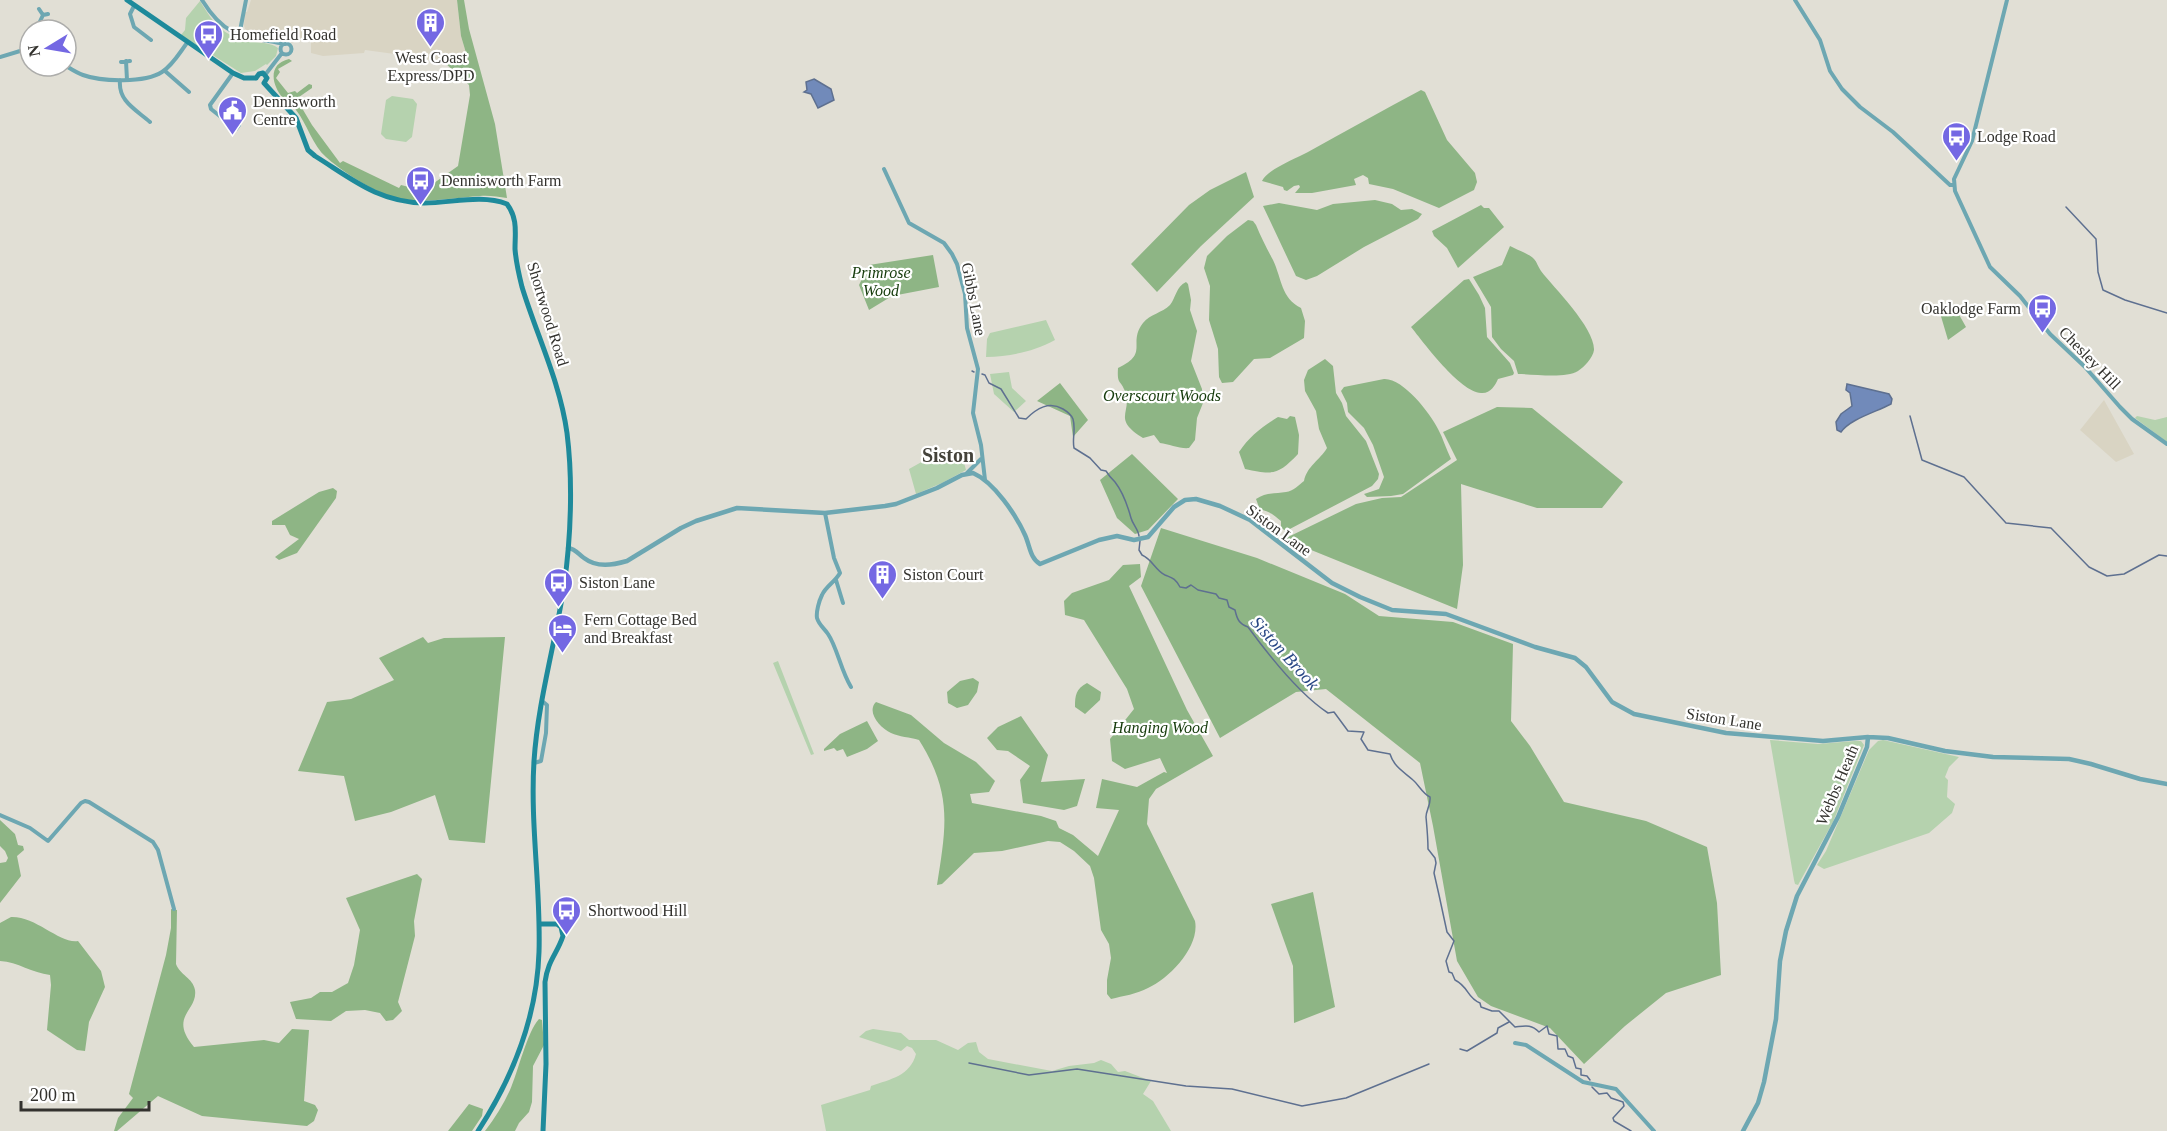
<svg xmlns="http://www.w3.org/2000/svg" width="2167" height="1131" font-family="Georgia,serif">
  <rect width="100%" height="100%" fill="#e1dfd5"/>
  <path fill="#d9d4c3" d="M 251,0 L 457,0 L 461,36 L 469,64 L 365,50 L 364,53 L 323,56 L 311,53 L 311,42 L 257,37 L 246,32 L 244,25 L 245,12 L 247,12 Z
    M 2104,400 L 2134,454 L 2116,462 L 2080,430 Z"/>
  <path fill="#b5d2ae" d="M 200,1 C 215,26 225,38 255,42 C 263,43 271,43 278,48 L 276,56 L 267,65 L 266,64 L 255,71 L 241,73 L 181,35 L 185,30 L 186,18 Z
    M 392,96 L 413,99 L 417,104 L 412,137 L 406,142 L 386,139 L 381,134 L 386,100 Z
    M 1046,320 L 1055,340 C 1033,352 1011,356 986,357 L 987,339 L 990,333 Z
    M 1009,372 L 1012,388 L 1026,401 L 1014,412 L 994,394 L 990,374 Z
    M 2137,416 L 2155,420 L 2167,417 L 2167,442 L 2135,418 Z
    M 943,450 L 947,454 L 958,450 L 962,455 L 966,470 L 942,483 L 916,494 L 909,469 Z
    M 778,661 L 814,754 L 811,755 L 773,663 Z
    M 1770,740 L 1818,744 L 1855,741 L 1861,741 L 1864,745 L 1833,822 L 1798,885 L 1795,884 L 1794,880 Z
    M 1883,740 L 1959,757 L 1949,767 L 1945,777 L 1948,780 L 1947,797 L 1955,804 L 1952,813 L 1929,833 L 1824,869 L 1817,865 L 1826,851 L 1869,750 L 1878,741 Z
    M 873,1029 L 901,1033 L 909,1040 L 936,1040 L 958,1050 L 968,1043 L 976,1042 L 979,1052 L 988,1059 L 1052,1071 L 1069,1066 L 1094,1063 L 1101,1060 L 1111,1064 L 1118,1072 L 1125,1071 L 1151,1081 L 1143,1094 L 1153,1101 L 1171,1131 L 826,1131 L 821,1105 L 870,1090 L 871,1086 C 891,1079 910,1076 916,1054 L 912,1048 L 907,1046 L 901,1051 L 859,1037 L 866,1031 Z"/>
  <path fill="#8eb585" d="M 457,0 L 464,0 L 469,29 L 495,124 L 507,198 C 498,197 489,195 480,196 C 447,198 411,207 380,192 C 364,185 339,169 326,157 C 313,146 307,124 296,110 C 293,105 287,102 283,98 C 271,84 268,64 289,59 L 292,61 L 278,69 L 280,72 L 276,78 L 288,93 L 295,91 L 297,93 L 309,84 L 312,85 L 312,88 L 299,97 L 302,101 L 299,103 L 312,125 L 340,163 L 343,161 L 399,188 L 401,185 L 417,189 L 427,188 L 458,166 L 470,95 L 469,85 L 443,61 L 469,63 L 461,36 Z
    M 1421,90 L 1425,92 L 1447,140 L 1475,173 L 1477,182 L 1474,190 L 1470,192 L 1439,208 L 1393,189 L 1369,184 L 1368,178 L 1363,175 L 1354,179 L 1356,185 L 1312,193 L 1295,193 L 1300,187 L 1299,185 L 1294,186 L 1287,191 L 1284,190 L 1283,187 L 1262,181 C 1268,169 1295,159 1308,152 C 1346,131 1383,110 1421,90 Z
    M 1246,172 L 1254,197 L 1201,246 L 1157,292 L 1131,264 L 1189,205 L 1210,190 Z
    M 1375,200 L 1392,204 L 1401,210 L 1412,209 L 1422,214 L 1418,219 L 1364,247 L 1317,276 L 1306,280 L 1296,276 L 1263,206 L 1279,203 L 1317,210 L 1333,204 Z
    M 1481,205 L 1484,208 L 1489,208 L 1504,227 L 1458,268 L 1447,248 L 1434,236 L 1432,231 Z
    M 1248,220 L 1253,221 L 1256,225 C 1261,237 1267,249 1273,260 C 1282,279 1281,298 1301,308 L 1305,321 L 1304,338 L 1270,358 L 1254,359 L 1233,382 L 1222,383 L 1219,377 L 1218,349 L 1209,320 L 1210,286 L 1204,268 L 1207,256 L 1227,236 Z
    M 1510,246 C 1517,250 1528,253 1534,259 C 1537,262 1538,267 1541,271 C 1554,288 1595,328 1594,350 C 1593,358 1584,367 1578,371 C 1565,379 1534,374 1518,374 L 1514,361 L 1501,349 L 1492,337 L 1491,307 L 1473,277 L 1502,265 Z
    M 933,255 L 939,287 L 892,296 L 869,310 L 859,285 L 869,265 Z
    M 1469,279 L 1479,295 L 1485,308 L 1487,337 L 1510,363 L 1514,373 L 1513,375 L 1498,379 C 1495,386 1490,394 1481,393 C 1460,392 1424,343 1411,327 L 1464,280 Z
    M 1186,282 L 1188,284 L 1191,300 L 1190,310 L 1197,331 L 1191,361 L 1202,389 L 1203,403 L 1197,418 L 1195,440 L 1189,448 C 1180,449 1169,444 1160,443 L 1154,435 L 1143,438 C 1111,418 1133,413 1125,391 C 1120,379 1117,385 1118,368 C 1150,353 1127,344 1143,323 C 1150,314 1162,313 1170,305 C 1176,297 1176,287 1186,282 Z
    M 1953,304 L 1966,327 L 1948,340 L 1940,313 Z
    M 1325,359 L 1333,366 L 1336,393 L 1342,403 L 1346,416 L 1366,441 L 1379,474 L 1378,479 L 1372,486 L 1286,531 L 1281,528 L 1281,521 C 1274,516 1269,510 1260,510 L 1256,499 C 1266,492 1276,494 1286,492 C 1293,491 1299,485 1304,481 C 1307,466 1320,460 1327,448 L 1319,429 L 1316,411 L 1305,391 L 1304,380 L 1308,370 Z
    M 1384,379 C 1403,378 1430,413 1438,429 C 1443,438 1446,449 1451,459 L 1403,494 L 1391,496 L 1367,497 L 1364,494 L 1379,489 L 1384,477 L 1373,445 L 1364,428 L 1348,412 L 1347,403 L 1341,391 L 1344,387 Z
    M 1060,383 L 1088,420 L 1073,437 L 1070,416 L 1037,401 Z
    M 1497,407 L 1532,408 L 1623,482 L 1602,508 L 1537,508 L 1461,484 L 1463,565 L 1457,609 L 1284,539 L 1356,504 L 1382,498 L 1401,497 L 1457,460 L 1443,432 Z
    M 1290,416 L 1295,417 L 1299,435 L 1298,454 C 1278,475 1273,475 1245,469 L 1239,452 C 1250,436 1262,427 1278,417 L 1287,419 Z
    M 1132,454 L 1178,499 L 1148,530 L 1135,534 L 1117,518 L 1100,480 Z
    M 333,488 L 337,491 L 336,498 L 297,553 L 279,560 L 275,557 L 299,539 L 290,535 L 285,525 L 272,525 L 272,521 L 319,492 Z
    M 1161,528 L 1257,558 L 1345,594 L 1379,616 L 1453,622 L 1513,644 L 1511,721 L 1530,746 L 1564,802 L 1646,821 L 1707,847 L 1717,903 L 1721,975 L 1666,993 L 1625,1026 L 1584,1064 L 1550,1028 L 1491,1006 L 1478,997 L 1457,961 L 1433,826 L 1420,763 L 1326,689 L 1296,692 L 1220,738 L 1141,586 Z
    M 1140,564 L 1141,577 L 1129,586 L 1187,710 L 1213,756 L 1156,789 L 1149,799 L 1147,824 L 1195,921 C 1200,946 1170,978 1148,988 C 1137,994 1123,996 1111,999 L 1107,994 L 1107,980 L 1111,958 L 1109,944 L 1101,930 L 1094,878 L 1090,866 L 1074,851 L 1060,842 L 1048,841 L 1002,851 L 974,853 L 942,884 L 937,885 C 946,827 953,794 919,740 C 910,737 899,737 891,733 C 880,728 866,712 876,702 L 911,715 L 944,743 L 976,762 L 995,781 L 989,792 L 970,794 L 972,803 L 1041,816 L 1056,821 L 1059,828 L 1073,835 L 1098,856 L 1119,810 L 1096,808 L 1102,779 L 1137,787 L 1164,772 L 1167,773 L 1160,758 L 1125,769 L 1112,761 L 1110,739 L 1134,709 L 1127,689 L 1084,620 L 1065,615 L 1064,601 L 1072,593 L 1109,580 L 1123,565 Z
    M 423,637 L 428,643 L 444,638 L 505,637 L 485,843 L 449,840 L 435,795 L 391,812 L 355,821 L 344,776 L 298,771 L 327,702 L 351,699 L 394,680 L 379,658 Z
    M 973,678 L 979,682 L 977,692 L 968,705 L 957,708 L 948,703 L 947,692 L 960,681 Z
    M 1087,683 L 1101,692 L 1100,700 L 1085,714 L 1075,707 C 1075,695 1076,689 1087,683 Z
    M 1021,716 L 1048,755 L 1041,782 L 1085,779 L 1077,806 L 1064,810 L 1023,803 L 1020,780 L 1030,766 L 1008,751 L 997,750 L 987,738 L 998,727 Z
    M 867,721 L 878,741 L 867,749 L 847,757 L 843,749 L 837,751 L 834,748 L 824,751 L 824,749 L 840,734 Z
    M 0,820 L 15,834 L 18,845 L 23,846 L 24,850 L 17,856 L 21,876 L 0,903 L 0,863 L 6,862 L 8,858 L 5,851 L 0,846 Z
    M 417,874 L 422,879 L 414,921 L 415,936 L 398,1002 L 402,1011 L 393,1020 L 386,1021 L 380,1013 L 365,1010 L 346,1011 L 331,1021 L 296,1019 L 290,1002 L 311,998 L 320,992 L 332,992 L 348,983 L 354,965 L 360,930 L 346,898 Z
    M 1313,892 L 1335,1007 L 1294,1023 L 1293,966 L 1271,904 Z
    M 171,909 L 177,910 L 176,964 C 180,975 193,978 195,990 C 198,1011 168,1016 194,1047 L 264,1040 L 279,1043 L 292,1029 L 309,1030 L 304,1101 L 315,1105 L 318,1110 L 314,1121 L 307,1126 L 202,1116 L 158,1096 L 117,1131 L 114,1131 L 118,1118 L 133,1098 L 129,1094 L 166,955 L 171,928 Z
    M 11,917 C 36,916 60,944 78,941 L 101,971 L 105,987 L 89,1022 L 85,1051 L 77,1050 L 47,1030 L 51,985 L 50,975 C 32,973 18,962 0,961 L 0,923 Z
    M 539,1019 L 542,1020 L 544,1045 L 533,1066 L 532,1102 L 529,1112 L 519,1123 L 515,1131 L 485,1131 C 495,1118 503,1105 510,1090 C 518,1072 527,1032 539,1019 Z
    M 469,1104 L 483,1109 L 482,1116 L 472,1131 L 448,1131 Z"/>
  <path fill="#718aba" stroke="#5e7090" stroke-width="1.5" d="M 814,79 L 831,89 L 834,100 L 818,108 L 811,94 L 804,92 L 807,90 L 806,82 Z
    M 1847,384 L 1889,394 L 1892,399 L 1891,404 C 1876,412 1850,419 1841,432 L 1837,430 L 1836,422 L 1841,414 L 1852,406 L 1850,393 L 1846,390 Z"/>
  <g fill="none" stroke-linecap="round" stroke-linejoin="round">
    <path stroke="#5e7090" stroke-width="1.5" d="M 2066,207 L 2096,239 L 2098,272 L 2103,290 L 2125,300 L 2167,313
      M 972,371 L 974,372
      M 982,374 L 985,375 L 989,383 L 1001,389 L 1019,418 L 1026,419 C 1037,408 1049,401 1063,409 C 1068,412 1071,414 1073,419 C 1076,429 1072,439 1074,448 L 1090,458 L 1101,470 L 1106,471 C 1109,476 1111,478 1115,482 C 1122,491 1128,507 1131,518 C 1133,525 1138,529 1139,536
      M 1910,416 L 1922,460 L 1964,477 L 2006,523 L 2051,528 L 2089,567 L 2107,576 L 2124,574 L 2159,555 L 2167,556
      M 1140,541 L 1139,550 L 1142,555 C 1153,560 1155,570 1165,575 C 1172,578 1175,578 1180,587 L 1186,588 L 1191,585 L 1198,590 L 1216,594 L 1219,598 L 1227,600 L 1229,607 L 1235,610 C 1237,619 1239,624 1248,627 C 1270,657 1299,694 1328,713 L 1334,712 L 1348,731 L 1364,732 L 1361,739 L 1368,750 L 1390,754 C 1394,767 1404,772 1413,780 C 1419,785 1422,793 1430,797 C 1431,805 1426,810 1426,817 C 1427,828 1428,838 1428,849 L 1435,858 L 1436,863 L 1434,873 L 1439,895 L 1447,932 L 1454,941 L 1446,961 L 1449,972 L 1452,973 L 1455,980 C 1469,987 1467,998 1480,1003 L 1481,1007 L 1492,1011 L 1499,1011 L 1515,1027 C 1525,1026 1531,1024 1539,1032 L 1547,1026 L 1549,1034 L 1557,1036 L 1558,1049 L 1565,1049 L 1568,1056 L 1573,1058 L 1576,1068 L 1581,1069 L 1581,1075 L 1587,1076 L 1590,1080
      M 1460,1049 L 1467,1051 L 1497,1033 L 1498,1028 L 1509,1022
      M 969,1063 L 1029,1075 L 1077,1069 L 1186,1086 L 1232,1089 L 1302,1106 L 1346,1098 L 1429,1064
      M 1592,1087 L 1599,1094 L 1607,1093 L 1611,1098 L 1623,1102 L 1624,1106 L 1613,1118 L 1614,1121 L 1631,1131"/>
    <path stroke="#6da7b2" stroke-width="4" d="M 202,0 C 226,39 244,36 285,44
      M 1795,0 L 1820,40 L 1830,71 L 1842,89 L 1860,107 L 1893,132 L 1950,185 L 1954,185
      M 2007,0 L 1972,141 L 1954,179 L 1955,191 L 1990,267 L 2020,296 L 2050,334 L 2085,367 L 2120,407 L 2132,419 L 2167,444
      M 134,6 L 130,14 L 134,27 L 151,40
      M 39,9 L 43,15 L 48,14
      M 36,30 L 43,15
      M 239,36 L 246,0
      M280.5 49a5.5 5.5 0 1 1 11 0a5.5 5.5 0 1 1-11 0Z
      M 0,57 L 30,48
      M 126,61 L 127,80
      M 121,62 L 130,61
      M 66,66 C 71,69 77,73 83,75 C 102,82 145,83 162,72 C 173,65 180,52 187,43
      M 165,71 L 189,92
      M 233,73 L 210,105 L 211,109 L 236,129 L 239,125
      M 265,75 L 282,53
      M 120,80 C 118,101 135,109 150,122
      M 884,169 L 909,223 L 944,243 L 952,254 L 957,264 L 965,294 L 967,328 L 978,369 L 973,413 L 981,445 L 985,480
      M 967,473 L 981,459
      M 825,513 L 834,558 L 840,573 C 835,582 826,586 822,595 C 819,601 816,612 817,618 C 819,625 824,628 828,634 C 837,647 841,671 851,687
      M 836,580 L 843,603
      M 534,763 L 541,761 L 546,733 L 547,705 L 542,701
      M 0,815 L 30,828 L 48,841 L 81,803 L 85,801 L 89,802 L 153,842 L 158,850 L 174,909
      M 1515,1043 L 1526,1045 L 1583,1082 L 1616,1089 L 1654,1131"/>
    <path stroke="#6da7b2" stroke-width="4.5" d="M 568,548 C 576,549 578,554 584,558 C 597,568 613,565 627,561 L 681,528 L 696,521 L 737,508 L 825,513 L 885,506 L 896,504 L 937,488 L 962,475 L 973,473 C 994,482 1016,515 1025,535 C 1030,546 1030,558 1040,564 L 1099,540 L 1117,536 L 1134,540 L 1148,537 L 1174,507 L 1185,500 L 1196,499 L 1220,506 L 1250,520 L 1332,583 L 1360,597 L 1392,610 L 1446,614 L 1535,647 L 1575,658 L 1586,667 L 1612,702 L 1634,714 L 1726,733 L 1823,741 L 1868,737 L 1888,738 L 1945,751 L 1993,757 L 2069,759 L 2091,764 L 2140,779 L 2167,784
      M 1743,1131 L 1758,1103 L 1764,1082 L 1776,1019 L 1780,961 L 1786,931 L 1797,896 L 1838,817 L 1867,747 L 1868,737"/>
    <path stroke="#1e8a9b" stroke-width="5" d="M 127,0 L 233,73 L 244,78 L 256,78
      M 256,78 L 259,74 L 263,73 L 267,78 L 264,83
      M 264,83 L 296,118 L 308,150 L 315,156 C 352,179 378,202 424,203 C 452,203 481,194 507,204 C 518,219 515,232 515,249 C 516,262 519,275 522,287 C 537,336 560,382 567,433 C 573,481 571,538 564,586 C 555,645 538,701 534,761 C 530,825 541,888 539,952 C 537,1017 513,1077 478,1131
      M 539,924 L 557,924 L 561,927 L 563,936 C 557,954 548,960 545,982 L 546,1064 L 543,1131"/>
  </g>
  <defs>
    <symbol id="building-pin" viewBox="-11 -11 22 30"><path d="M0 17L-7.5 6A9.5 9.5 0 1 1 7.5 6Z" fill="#7468e3" stroke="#fff"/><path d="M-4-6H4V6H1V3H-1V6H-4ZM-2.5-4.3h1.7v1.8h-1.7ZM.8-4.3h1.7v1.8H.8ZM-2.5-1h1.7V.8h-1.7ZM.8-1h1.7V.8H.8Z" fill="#fff"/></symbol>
    <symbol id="bus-pin" viewBox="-11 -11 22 30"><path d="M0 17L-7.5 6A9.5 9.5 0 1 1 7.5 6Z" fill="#7468e3" stroke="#fff"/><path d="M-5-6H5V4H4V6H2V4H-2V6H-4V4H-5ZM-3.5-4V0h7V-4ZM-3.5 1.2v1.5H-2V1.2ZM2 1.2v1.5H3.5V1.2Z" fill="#fff"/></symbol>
    <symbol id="civic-pin" viewBox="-11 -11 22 30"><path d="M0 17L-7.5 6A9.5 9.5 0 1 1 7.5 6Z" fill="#7468e3" stroke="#fff"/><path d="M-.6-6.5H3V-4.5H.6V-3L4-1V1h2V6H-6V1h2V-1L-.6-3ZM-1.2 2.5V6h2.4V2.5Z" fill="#fff"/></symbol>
    <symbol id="hotel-pin" viewBox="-11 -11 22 30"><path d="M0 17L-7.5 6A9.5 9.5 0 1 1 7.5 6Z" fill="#7468e3" stroke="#fff"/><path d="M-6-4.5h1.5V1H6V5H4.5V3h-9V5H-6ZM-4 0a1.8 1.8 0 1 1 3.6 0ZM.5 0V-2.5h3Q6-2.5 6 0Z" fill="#fff"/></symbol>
  </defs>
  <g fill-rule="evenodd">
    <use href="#building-pin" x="414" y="6" width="33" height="45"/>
    <use href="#bus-pin" x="192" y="18" width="33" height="45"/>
    <use href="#civic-pin" x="216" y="94" width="33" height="45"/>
    <use href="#bus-pin" x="1940" y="120" width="33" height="45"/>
    <use href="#bus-pin" x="404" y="164" width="33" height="45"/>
    <use href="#bus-pin" x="2026" y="292" width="33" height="45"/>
    <use href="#building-pin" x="866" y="558" width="33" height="45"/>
    <use href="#bus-pin" x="542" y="566" width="33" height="45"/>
    <use href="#hotel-pin" x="546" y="612" width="33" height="45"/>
    <use href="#bus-pin" x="550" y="894" width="33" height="45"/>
  </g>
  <g text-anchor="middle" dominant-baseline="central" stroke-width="4.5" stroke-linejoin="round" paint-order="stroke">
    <g font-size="16" fill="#33322e" stroke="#fff" text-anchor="start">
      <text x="230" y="34">Homefield Road</text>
      <text x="431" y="57" text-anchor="middle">West Coast<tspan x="431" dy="18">Express/DPD</tspan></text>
      <text x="253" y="101">Dennisworth<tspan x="253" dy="18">Centre</tspan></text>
      <text x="1977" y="136">Lodge Road</text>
      <text x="441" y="180">Dennisworth Farm</text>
      <text x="2021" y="308" text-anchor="end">Oaklodge Farm</text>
      <text x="903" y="574">Siston Court</text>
      <text x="579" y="582">Siston Lane</text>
      <text x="584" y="619">Fern Cottage Bed<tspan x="584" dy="18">and Breakfast</tspan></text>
      <text x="588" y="910">Shortwood Hill</text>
    </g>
    <g font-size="16" font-style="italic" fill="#153b0b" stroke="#fff">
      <text x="881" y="272">Primrose<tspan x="881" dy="18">Wood</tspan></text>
      <text x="1162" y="395">Overscourt Woods</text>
      <text x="1160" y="727">Hanging Wood</text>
    </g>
    <g font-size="16" fill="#33322e" stroke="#fff">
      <text transform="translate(974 299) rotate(79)">Gibbs Lane</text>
      <text transform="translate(548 314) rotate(73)">Shortwood Road</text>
      <text transform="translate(2090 358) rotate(46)">Chesley Hill</text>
      <text transform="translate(1279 530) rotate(36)">Siston Lane</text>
      <text transform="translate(1724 719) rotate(9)">Siston Lane</text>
      <text transform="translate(1837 785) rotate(-67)">Webbs Heath</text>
    </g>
    <g font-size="18" font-style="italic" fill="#2a4885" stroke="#fff">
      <text transform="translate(1285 653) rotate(48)">Siston Brook</text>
    </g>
    <g font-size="20" font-weight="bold" fill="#44423a" stroke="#fff">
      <text x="948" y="455">Siston</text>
    </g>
  </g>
  <g transform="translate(48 48) rotate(259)"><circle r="28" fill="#ffffff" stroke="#adadab" stroke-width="1.5"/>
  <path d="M0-4.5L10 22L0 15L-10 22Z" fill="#7468e3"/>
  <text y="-9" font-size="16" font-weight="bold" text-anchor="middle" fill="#33322e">N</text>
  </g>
  <path d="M21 1101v9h128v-9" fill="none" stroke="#33322e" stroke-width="3"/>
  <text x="30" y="1101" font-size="18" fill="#33322e" stroke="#ffffff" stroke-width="4.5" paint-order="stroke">200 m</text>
</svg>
